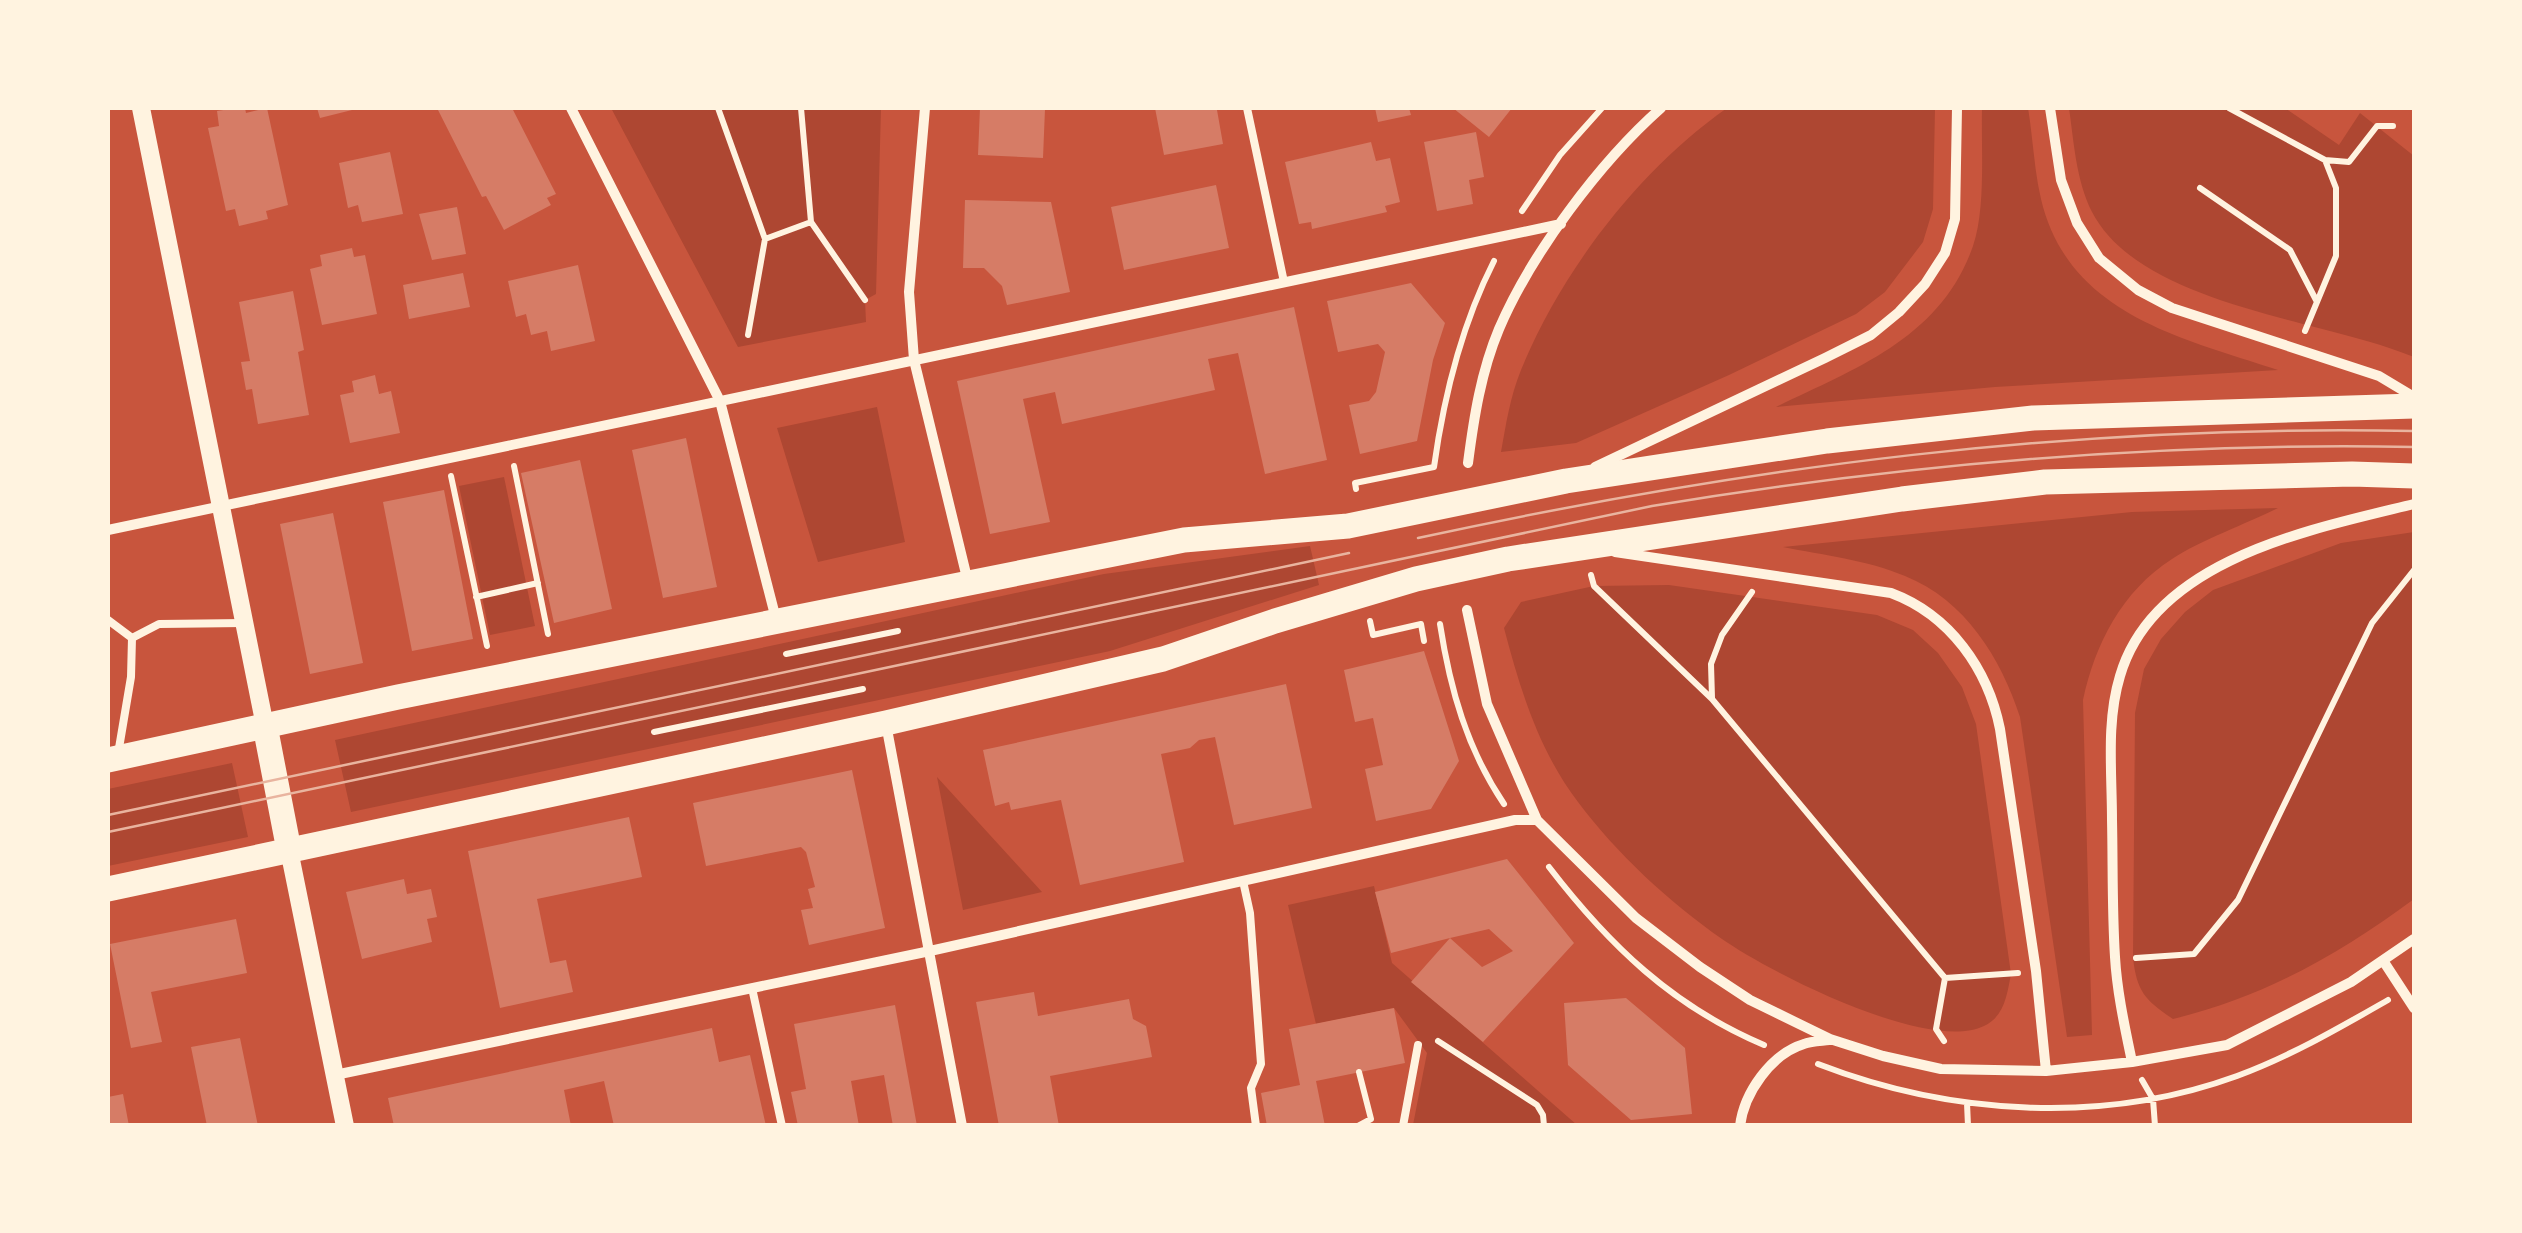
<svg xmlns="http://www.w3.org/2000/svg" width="2522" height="1233" font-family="'Space Grotesk',sans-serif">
  <rect width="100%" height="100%" fill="#c8553d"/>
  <path fill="#ae4732" d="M 611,108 L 881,108 L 876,294 L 865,300 L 866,322 L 738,347 Z
    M 1727,108 L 1935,108 L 1933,209 L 1923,242 L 1885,292 L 1856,314 L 1729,375 L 1576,443 L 1501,452 C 1506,424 1510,397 1521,370 C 1562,270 1639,170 1727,108 Z
    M 1982,108 L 2028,108 C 2033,138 2034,169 2041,199 C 2068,314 2181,338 2278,370 L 1995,387 L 1776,407 C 1856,368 1941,338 1973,246 C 1986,208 1981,149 1982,108 Z
    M 2069,108 L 2285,108 L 2339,145 L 2360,113 L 2414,156 L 2414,357 C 2323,319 2141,306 2092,212 C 2076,180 2074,143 2069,108 Z
    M 877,407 L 905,542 L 818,562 L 777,428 Z
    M 504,477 L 535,626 L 490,635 L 459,486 Z
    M 2278,508 C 2246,524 2201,540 2172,559 C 2122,591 2095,644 2083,700 L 2092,1035 L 2067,1037 L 2020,717 C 2001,658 1965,600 1905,576 C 1867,560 1823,555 1783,547 L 2132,512 Z
    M 2414,532 L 2414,899 C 2340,954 2264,997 2173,1019 C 2145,1000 2137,992 2133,958 L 2135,713 L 2144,669 L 2161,639 L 2185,612 L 2213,590 L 2341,543 Z
    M 1310,546 L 1319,585 L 1110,651 L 351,812 L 335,740 L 1104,574 Z
    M 1669,585 L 1877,615 L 1913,630 L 1938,653 L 1962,687 L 1976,724 L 2011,974 C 2007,994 2005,1016 1984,1026 C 1927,1053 1771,973 1722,939 C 1669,902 1617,854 1578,802 C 1539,751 1520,689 1504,628 L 1521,602 L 1594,586 Z
    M 232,763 L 248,837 L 108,866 L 108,789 Z
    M 937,777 L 1042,892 L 963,910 Z
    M 1374,886 L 1392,963 L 1577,1125 L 1413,1125 L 1427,1053 L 1394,1008 L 1316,1024 L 1288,905 Z"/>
  <path fill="#d67c66" d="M 236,108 L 245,108 L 246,113 L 267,108 L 288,205 L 266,211 L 268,219 L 239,226 L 235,209 L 226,211 L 208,128 L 219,126 L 217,111 Z
    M 317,108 L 356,108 L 356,109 L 320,118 Z
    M 437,108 L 512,108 L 556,194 L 547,198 L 551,205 L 504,230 L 486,196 L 482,197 Z
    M 980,108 L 1045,109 L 1043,158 L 978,155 Z
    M 1155,108 L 1217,110 L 1223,144 L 1164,155 Z
    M 1375,108 L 1409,108 L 1411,115 L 1378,122 Z
    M 1453,108 L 1512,108 L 1489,137 Z
    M 1476,132 L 1484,177 L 1469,180 L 1473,204 L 1437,211 L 1424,142 Z
    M 1371,142 L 1376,161 L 1390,158 L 1400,202 L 1385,206 L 1387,212 L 1312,229 L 1311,222 L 1299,224 L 1285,162 Z
    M 390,152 L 403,214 L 362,222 L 358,205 L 348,208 L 339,163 Z
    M 1216,185 L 1229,248 L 1124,270 L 1111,207 Z
    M 965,200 L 1051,202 L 1070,292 L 1007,305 L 1002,286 L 984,268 L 963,268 Z
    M 457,207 L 466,254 L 432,260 L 419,214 Z
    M 352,248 L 354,257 L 365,255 L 377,314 L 322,325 L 310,269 L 322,266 L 320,255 Z
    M 578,265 L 595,341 L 551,351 L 547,331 L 531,335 L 526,314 L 516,317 L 508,281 Z
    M 463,273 L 470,307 L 409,319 L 403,285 Z
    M 1411,283 L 1445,323 L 1433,360 L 1417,441 L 1360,454 L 1349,405 L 1369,401 L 1376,392 L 1385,352 L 1378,344 L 1338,352 L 1327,301 Z
    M 293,291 L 304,350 L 298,352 L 309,415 L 258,424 L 252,389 L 246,390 L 241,362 L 250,361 L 239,302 Z
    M 1294,307 L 1327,460 L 1265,474 L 1238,353 L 1208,359 L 1215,390 L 1062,424 L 1055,392 L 1023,399 L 1050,522 L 990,534 L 957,381 Z
    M 375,375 L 379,394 L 391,391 L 400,433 L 350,443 L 340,395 L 354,392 L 352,381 Z
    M 686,438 L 717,587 L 663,598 L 632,450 Z
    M 580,460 L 612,609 L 554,623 L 521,473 Z
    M 444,490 L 473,639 L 412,651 L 383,502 Z
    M 333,513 L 363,663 L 310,674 L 280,524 Z
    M 1424,651 L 1459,761 L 1431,809 L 1376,821 L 1365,769 L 1383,765 L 1373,718 L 1355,722 L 1344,670 Z
    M 1286,684 L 1312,808 L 1234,825 L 1215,737 L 1199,740 L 1190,748 L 1161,754 L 1184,862 L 1080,885 L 1061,800 L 1011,810 L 1009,802 L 995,806 L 983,750 Z
    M 852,770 L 885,928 L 809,945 L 801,910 L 813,908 L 808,889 L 815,887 L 806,852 L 801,847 L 706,866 L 693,803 Z
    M 629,817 L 642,877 L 537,899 L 550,963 L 566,960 L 573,992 L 500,1008 L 468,851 Z
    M 1507,859 L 1574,943 L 1483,1042 L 1411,982 L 1450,938 L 1482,967 L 1513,951 L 1489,929 L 1450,938 L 1391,953 L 1375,892 Z
    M 404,879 L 407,894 L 431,889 L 437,917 L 427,919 L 432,942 L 362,959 L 346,892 Z
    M 236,919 L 247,973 L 151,992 L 162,1042 L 131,1048 L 110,944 Z
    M 1034,992 L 1038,1016 L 1129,999 L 1133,1019 L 1146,1026 L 1152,1057 L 1050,1076 L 1059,1126 L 999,1126 L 976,1002 Z
    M 1626,998 L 1685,1048 L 1692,1114 L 1631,1120 L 1568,1065 L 1564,1003 Z
    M 895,1005 L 917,1126 L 893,1126 L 884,1075 L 851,1081 L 859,1126 L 798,1126 L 791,1092 L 806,1089 L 794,1024 Z
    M 1394,1008 L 1405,1063 L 1316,1081 L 1325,1126 L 1267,1126 L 1261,1093 L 1300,1085 L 1289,1029 Z
    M 712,1028 L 719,1062 L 750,1055 L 766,1126 L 614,1126 L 604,1081 L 564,1090 L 571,1126 L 394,1126 L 388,1098 Z
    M 240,1038 L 258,1126 L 207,1126 L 191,1047 Z
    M 123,1094 L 129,1126 L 108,1126 L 108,1097 Z"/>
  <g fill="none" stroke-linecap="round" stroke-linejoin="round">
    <path stroke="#fff3e0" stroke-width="6" d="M 718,108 L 765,239 L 811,222 L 801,108
      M 2229,108 L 2325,160 L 2349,162 L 2377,126 L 2393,126
      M 2200,188 L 2290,250 L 2316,300
      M 1522,211 L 1560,155 L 1602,108
      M 811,222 L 865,300
      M 2305,331 L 2336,256 L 2336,188 L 2325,160
      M 748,335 L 765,239
      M 514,466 L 548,634
      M 451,476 L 487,646
      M 1356,489 L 1355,483 L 1434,467 C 1444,395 1461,326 1494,261
      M 1591,575 L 1594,586 L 1712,699 L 1945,978
      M 476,597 L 538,583
      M 1370,621 L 1373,635 L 1421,624 L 1424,641
      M 1440,624 C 1450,689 1467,749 1504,804
      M 786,654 L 898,631
      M 1712,698 L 1711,664 L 1722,635 L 1752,592
      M 654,732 L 863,689
      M 1549,867 C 1609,945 1672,1006 1764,1045
      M 2136,958 L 2194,954 L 2238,900 L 2372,623 L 2414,570
      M 1945,978 L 2018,973
      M 1438,1041 L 1537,1105 L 1543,1115 L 1544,1126
      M 1944,1041 L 1936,1029 L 1945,978
      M 1818,1064 C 1950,1115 2103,1125 2237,1076 C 2291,1056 2339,1028 2388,1000
      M 2142,1080 L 2153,1099 L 2155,1126
      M 1967,1103 L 1968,1126
      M 1358,1126 L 1371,1119 L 1359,1072"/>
    <path stroke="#fff3e0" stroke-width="8" d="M 1247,108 L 1284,282
      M 108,620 L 132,638 L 131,677 L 118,754
      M 132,638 L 159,624 L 244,623
      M 1243,881 L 1250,913 L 1261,1064 L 1251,1088 L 1256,1126
      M 752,988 L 782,1126
      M 1403,1126 L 1418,1045"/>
    <path stroke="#fff3e0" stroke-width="10" d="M 571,108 L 720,401 L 776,619
      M 925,108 L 909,292 L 914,360 L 968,582
      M 2050,108 L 2061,180 L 2077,223 L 2099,258 L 2138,290 L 2172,308 L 2379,376 L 2414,397
      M 1468,463 C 1474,417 1481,372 1499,329 C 1531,254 1600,162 1661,108
      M 1595,467 L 1825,358 L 1871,335 L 1899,312 L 1925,284 L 1945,253 L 1955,219 L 1957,108
      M 108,530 L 1561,224
      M 1615,552 L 1891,593 C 1950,615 1988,669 2000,729 L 2036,971 L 2046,1071
      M 1467,610 L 1487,704 L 1537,820 L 1636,918 L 1700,967 L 1750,1000 L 1830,1039 L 1883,1056 L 1941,1069 L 2046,1071 L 2132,1062 L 2227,1045 L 2351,982 L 2414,939
      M 886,724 L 962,1126
      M 2384,962 L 2414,1008
      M 2132,1062 C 2125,1028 2117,992 2115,957 C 2112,911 2113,865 2112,820 C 2112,772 2106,722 2120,676 C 2154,559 2312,529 2414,504
      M 335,1075 L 930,951 L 1515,820 L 1537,820
      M 1740,1126 C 1744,1093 1771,1054 1804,1044 C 1811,1041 1821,1041 1829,1040"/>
    <path stroke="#fff3e0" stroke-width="18" d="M 141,108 L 265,726
      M 289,850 L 345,1126"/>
    <path stroke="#fff3e0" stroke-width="25" d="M 265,726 L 289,850
      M 108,760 L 398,697 L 1184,540 L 1348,526 L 1566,481 L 1827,441 L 2033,418 L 2414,406
      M 108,889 L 886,723 L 1163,659 L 1275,621 L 1416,579 L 1508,559 L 1902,499 L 2045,482 L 2352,474 L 2414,476"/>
    <path stroke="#e9b49f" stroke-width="2.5" d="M 1418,538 C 1751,466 2073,424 2414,431
      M 108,815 L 1349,553
      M 108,832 L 1652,506 C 1905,464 2158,442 2414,447"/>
  </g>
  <rect width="2522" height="1233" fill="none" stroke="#fff3e0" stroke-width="220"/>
</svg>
